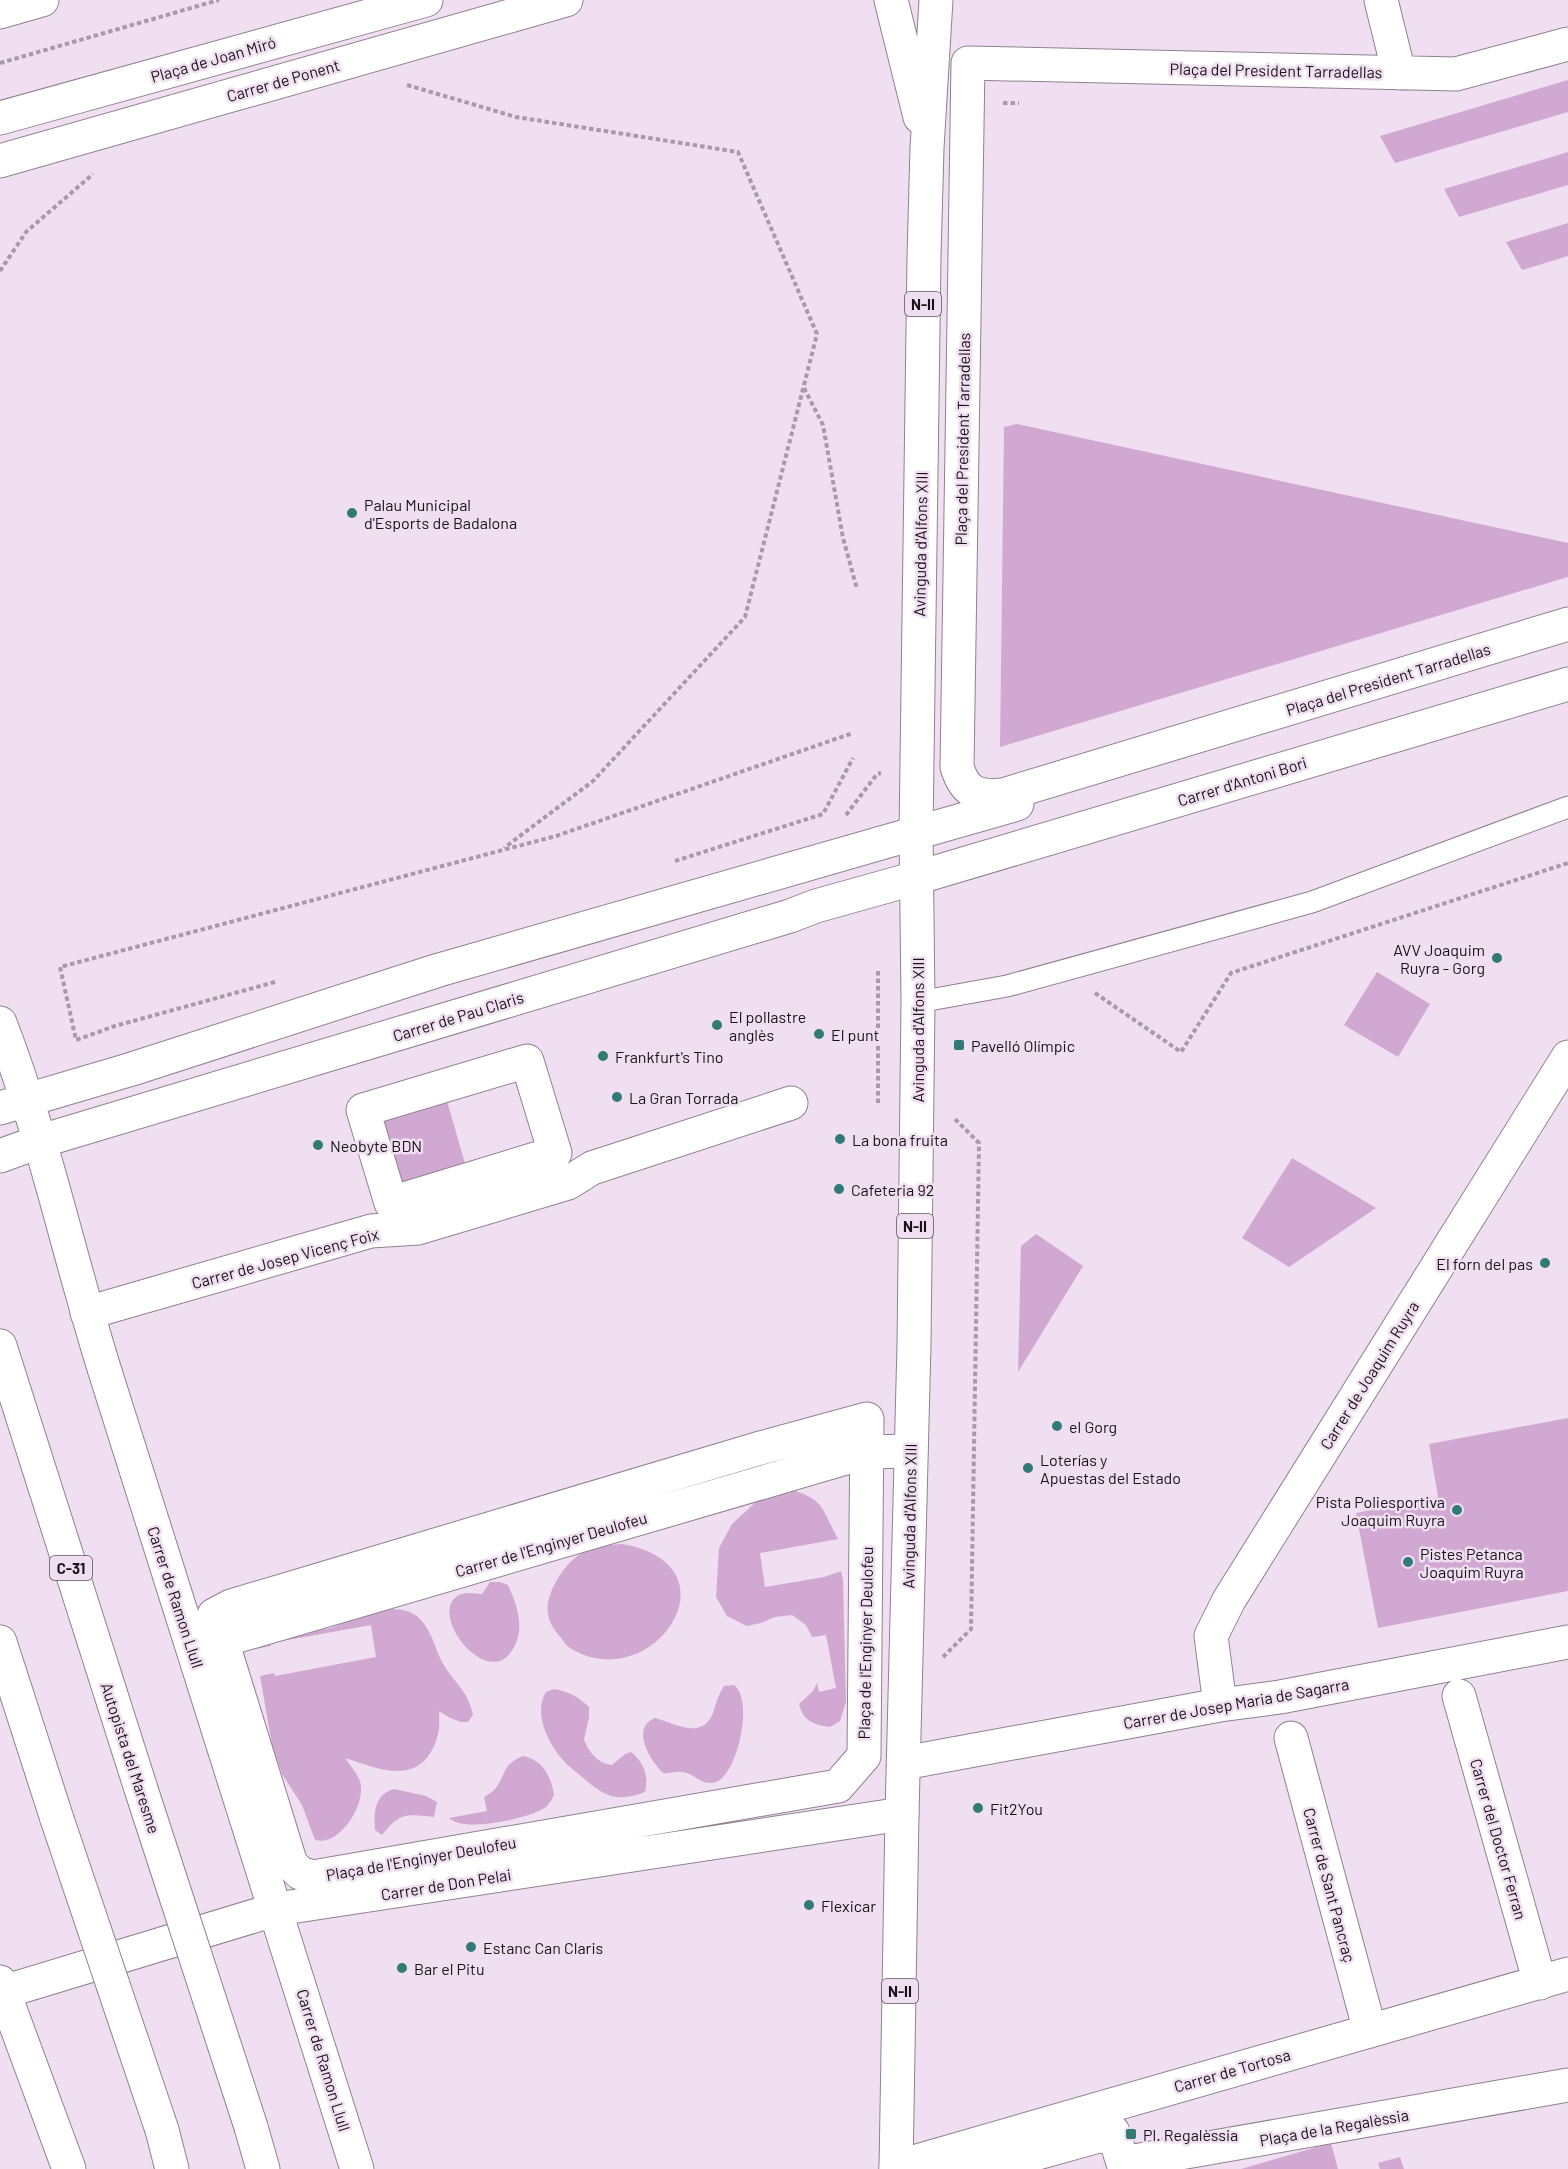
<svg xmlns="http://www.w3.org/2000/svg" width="1568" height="2169" font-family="Barlow,sans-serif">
  <rect width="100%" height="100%" fill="#f0dff0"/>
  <path fill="#d1a8d2" d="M 1568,80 L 1568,112 L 1395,163 L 1380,136 Z
    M 1568,152 L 1568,185 L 1459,217 L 1444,189 Z
    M 1568,223 L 1568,256 L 1522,270 L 1506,242 Z
    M 1017,424 L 1568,543 L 1568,577 L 1000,747 L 1004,427 Z
    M 1377,972 L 1430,1004 L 1398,1057 L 1344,1025 Z
    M 447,1101 L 466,1167 L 401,1187 L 382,1120 Z
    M 1292,1158 L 1376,1208 L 1289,1267 L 1242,1238 Z
    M 1036,1234 L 1083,1266 L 1018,1372 L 1021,1246 Z
    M 1568,1418 L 1568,1591 L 1378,1628 L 1356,1513 L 1438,1497 L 1429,1444 Z
    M 792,1490 C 825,1499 823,1512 838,1539 L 760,1553 L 765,1587 L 824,1577 L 841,1571 L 843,1580 L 846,1702 L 840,1721 L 830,1727 C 814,1725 803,1721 799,1704 L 813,1691 L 817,1683 L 819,1692 L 836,1688 L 826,1635 L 812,1637 L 806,1625 L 792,1615 L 775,1617 L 761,1623 L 747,1626 L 727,1616 L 716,1597 L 719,1548 L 732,1524 L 758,1500 Z
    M 622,1544 C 743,1565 652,1699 570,1648 C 566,1646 564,1641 561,1638 C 555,1631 549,1623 548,1614 C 544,1595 565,1562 582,1553 C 593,1546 609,1545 622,1544 Z
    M 490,1582 L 500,1582 L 508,1585 C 517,1605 525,1627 514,1647 C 490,1695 425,1613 459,1595 C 465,1592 475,1594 482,1594 Z
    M 386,1609 C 399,1609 411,1609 421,1620 C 432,1632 435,1648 442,1662 C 454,1683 468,1690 473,1715 L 468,1722 L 461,1722 L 450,1718 L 439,1711 C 440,1727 439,1738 431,1752 C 411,1785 374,1767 345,1758 C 350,1765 357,1773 360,1781 C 367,1803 340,1847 315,1840 L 302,1805 L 282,1774 L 272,1745 L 260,1676 L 274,1673 L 275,1676 L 376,1657 L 371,1625 L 271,1643 L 271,1646 L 250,1650 L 257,1639 L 331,1628 L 354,1618 Z
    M 734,1685 C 754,1699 738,1774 716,1782 C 701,1787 694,1772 681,1772 C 675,1771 669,1774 663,1773 C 650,1760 630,1728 655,1718 C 674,1723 702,1741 713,1713 C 716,1704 718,1695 724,1686 Z
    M 554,1689 C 568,1691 579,1697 589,1707 L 589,1718 L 584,1739 C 588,1751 598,1764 612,1765 L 625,1754 L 631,1752 C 644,1762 649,1777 645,1792 C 635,1796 623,1799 612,1796 C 600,1793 590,1784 581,1776 C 575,1771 568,1766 563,1760 C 548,1743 533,1713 546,1692 Z
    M 523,1756 C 543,1760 551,1776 554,1795 C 552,1799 549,1804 546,1807 C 529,1819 463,1833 449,1818 L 487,1811 L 484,1797 C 488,1794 493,1792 496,1788 C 507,1772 502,1765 523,1756 Z
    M 394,1789 L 426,1796 L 437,1802 L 434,1817 C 407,1814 400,1812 382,1835 L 375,1830 C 374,1812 374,1795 394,1789 Z
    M 1331,2143 L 1338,2169 L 1241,2169 Z
    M 1400,2157 L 1404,2169 L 1380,2169 L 1378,2163 Z"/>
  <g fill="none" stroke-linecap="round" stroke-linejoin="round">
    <defs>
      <path id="lane" d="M 918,1002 L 1007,986 L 1312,902 L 1568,807"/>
      <path id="street" d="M 1381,0 L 1399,73
        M 0,12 L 42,0
        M 1568,44 L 1456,74 L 968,63 L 957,767 C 965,793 977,797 1003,795 L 1568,624
        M 0,118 L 426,0
        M 0,161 L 566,0
        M 916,833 L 1017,804
        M 916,878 L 1568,684
        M 527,1061 L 555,1153 L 391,1203 L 363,1110 Z
        M 87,1313 L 371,1231 L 418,1228 L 568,1183 L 592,1168 L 791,1103
        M 867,1419 L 864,1756 L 838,1786 L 313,1877 L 300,1873 L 291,1864 L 214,1615 L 231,1606 L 325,1578 L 757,1449 Z
        M 200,1647 L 856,1455 L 867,1452 L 911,1451
        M 1459,1696 L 1540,1983
        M 1220,1705 L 1211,1636 L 1229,1600 L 1568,1057
        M 1291,1738 L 1370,2031
        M 904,1763 L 1220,1705 L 1280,1697 L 1568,1642
        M 0,1993 L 277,1909 L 902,1814
        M 896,2167 L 1568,1974
        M 949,2169 L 971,2163 L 980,2169 L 1113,2132 L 1123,2163 L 1568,2085"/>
      <path id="secondary" d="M 0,1023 C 45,1139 70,1262 108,1381 C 191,1644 276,1906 357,2169
        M 0,1108 L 132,1069 L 439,970 L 916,833
        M 0,1156 L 41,1141 L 790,916 L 816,906 L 916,878
        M 0,1982 L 69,2169"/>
      <path id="primary" d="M 891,0 L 920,117
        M 896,2169 L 902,1814 L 914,1344 L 918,1002 L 916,833 L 924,257 L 927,148 L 936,0"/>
      <path id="highway" d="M 0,1346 L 141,1789
        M 0,1642 L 57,1819
        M 251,2127 L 263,2169
        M 162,2130 L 172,2169"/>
    </defs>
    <use href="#lane" stroke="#908090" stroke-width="23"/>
    <use href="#street" stroke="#908090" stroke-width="35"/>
    <use href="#secondary" stroke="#908090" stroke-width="35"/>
    <use href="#primary" stroke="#908090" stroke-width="35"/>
    <use href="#highway" stroke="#908090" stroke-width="35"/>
    <path stroke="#a89aa8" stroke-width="4" stroke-dasharray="4.5 3" stroke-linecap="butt" d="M 0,63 L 219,0
      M 407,85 L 516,117 L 738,152 L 817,334 L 745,617 L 593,781 L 504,848
      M 1003,103 L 1019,103
      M 0,271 L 26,232 L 93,174
      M 804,388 L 823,425 L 843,538 L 857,589
      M 846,815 L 877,774 L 881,773
      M 675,861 L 823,814 L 853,758
      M 275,982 L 115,1026 L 76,1040 L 60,967 L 556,836 L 853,733
      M 1095,993 L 1181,1052 L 1231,973 L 1568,863
      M 878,1103 L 878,970
      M 943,1657 L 971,1629 L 979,1143 L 953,1117"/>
    <use href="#lane" stroke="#fff" stroke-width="21"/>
    <use href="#street" stroke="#fff" stroke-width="33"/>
    <use href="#secondary" stroke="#fff" stroke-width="33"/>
    <use href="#primary" stroke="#fff" stroke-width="33"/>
    <use href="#highway" stroke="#fff" stroke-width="33"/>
    <defs>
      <path id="highway-bridge" d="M 141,1789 L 251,2127
        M 57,1819 L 162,2130"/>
    </defs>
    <use href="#highway-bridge" stroke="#908090" stroke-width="35" stroke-linecap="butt"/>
    <use href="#highway-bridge" stroke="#fff" stroke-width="33"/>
  </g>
  <g fill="#317a76" stroke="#f0dff0" stroke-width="2">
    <circle cx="352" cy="513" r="6"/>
    <circle cx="1497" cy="958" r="6"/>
    <circle cx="717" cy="1025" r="6"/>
    <circle cx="819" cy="1034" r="6"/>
    <rect x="953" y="1039" width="12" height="12" rx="3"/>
    <circle cx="603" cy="1056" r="6"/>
    <circle cx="617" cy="1097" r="6"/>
    <circle cx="840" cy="1139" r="6"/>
    <circle cx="318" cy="1145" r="6"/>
    <circle cx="839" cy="1189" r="6"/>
    <circle cx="1545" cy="1263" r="6"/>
    <circle cx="1057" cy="1426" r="6"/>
    <circle cx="1028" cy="1468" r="6"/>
    <circle cx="1457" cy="1510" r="6"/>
    <circle cx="1408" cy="1562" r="6"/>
    <circle cx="978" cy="1808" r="6"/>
    <circle cx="809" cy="1905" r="6"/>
    <circle cx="471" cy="1947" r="6"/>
    <circle cx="402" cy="1968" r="6"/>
    <rect x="1125" y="2128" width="12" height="12" rx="3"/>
  </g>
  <g text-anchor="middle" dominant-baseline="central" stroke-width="5" stroke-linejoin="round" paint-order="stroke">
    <g fill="#f0dff0" stroke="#5a505a" stroke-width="1.5">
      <rect x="905" y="292" width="36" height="24" rx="4.5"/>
      <rect x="897" y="1214" width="36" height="24" rx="4.5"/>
      <rect x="50" y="1556" width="42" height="24" rx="4.5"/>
      <rect x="882" y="1979" width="36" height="24" rx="4.5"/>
    </g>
    <g font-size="15" font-weight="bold" fill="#191319">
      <text x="923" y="304">N-II</text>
      <text x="915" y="1226">N-II</text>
      <text x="71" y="1568">C-31</text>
      <text x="900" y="1991">N-II</text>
    </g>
    <g font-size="16" fill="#191319" stroke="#f0dff0">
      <text transform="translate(213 59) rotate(-16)">Plaça de Joan Miró</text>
      <text transform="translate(1276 70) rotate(1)">Plaça del President Tarradellas</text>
      <text transform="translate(283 80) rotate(-16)">Carrer de Ponent</text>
      <text transform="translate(962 439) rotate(-89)">Plaça del President Tarradellas</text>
      <text transform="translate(920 544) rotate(-89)">Avinguda d'Alfons XIII</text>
      <text transform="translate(1388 679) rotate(-17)">Plaça del President Tarradellas</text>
      <text transform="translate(1242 781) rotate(-17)">Carrer d'Antoni Bori</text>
      <text transform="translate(458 1016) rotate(-17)">Carrer de Pau Claris</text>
      <text transform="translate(917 1030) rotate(-90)">Avinguda d'Alfons XIII</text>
      <text transform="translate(285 1258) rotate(-15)">Carrer de Josep Vicenç Foix</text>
      <text transform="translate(1369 1375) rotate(-58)">Carrer de Joaquim Ruyra</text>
      <text transform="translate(909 1516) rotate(-89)">Avinguda d'Alfons XIII</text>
      <text transform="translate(551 1544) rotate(-16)">Carrer de l'Enginyer Deulofeu</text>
      <text transform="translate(176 1597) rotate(72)">Carrer de Ramon Llull</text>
      <text transform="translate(865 1643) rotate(-89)">Plaça de l'Enginyer Deulofeu</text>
      <text transform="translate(1236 1703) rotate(-10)">Carrer de Josep Maria de Sagarra</text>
      <text transform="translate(131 1758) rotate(72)">Autopista del Maresme</text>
      <text transform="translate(1499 1839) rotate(74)">Carrer del Doctor Ferran</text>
      <text transform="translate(421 1858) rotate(-10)">Plaça de l'Enginyer Deulofeu</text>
      <text transform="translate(446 1884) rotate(-9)">Carrer de Don Pelai</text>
      <text transform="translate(1330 1885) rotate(75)">Carrer de Sant Pancraç</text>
      <text transform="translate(324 2060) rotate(73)">Carrer de Ramon Llull</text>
      <text transform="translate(1232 2070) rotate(-16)">Carrer de Tortosa</text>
      <text transform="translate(1334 2127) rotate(-10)">Plaça de la Regalèssia</text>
    </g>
    <g font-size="16" fill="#191319" stroke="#f0dff0" text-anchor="start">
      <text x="364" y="504">Palau Municipal<tspan x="364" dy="18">d'Esports de Badalona</tspan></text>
      <text x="1485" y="949" text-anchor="end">AVV Joaquim<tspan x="1485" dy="18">Ruyra - Gorg</tspan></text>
      <text x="729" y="1016">El pollastre<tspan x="729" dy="18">anglès</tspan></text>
      <text x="831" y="1034">El punt</text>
      <text x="971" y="1045">Pavelló Olímpic</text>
      <text x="615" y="1056">Frankfurt's Tino</text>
      <text x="629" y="1097">La Gran Torrada</text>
      <text x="852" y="1139">La bona fruita</text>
      <text x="330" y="1145">Neobyte BDN</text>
      <text x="851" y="1189">Cafeteria 92</text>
      <text x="1533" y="1263" text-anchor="end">El forn del pas</text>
      <text x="1069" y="1426">el Gorg</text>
      <text x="1040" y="1459">Loterías y<tspan x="1040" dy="18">Apuestas del Estado</tspan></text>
      <text x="1445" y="1501" text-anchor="end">Pista Poliesportiva<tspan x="1445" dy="18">Joaquim Ruyra</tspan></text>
      <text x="1420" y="1553">Pistes Petanca<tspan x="1420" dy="18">Joaquim Ruyra</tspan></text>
      <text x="990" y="1808">Fit2You</text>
      <text x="821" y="1905">Flexicar</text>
      <text x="483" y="1947">Estanc Can Claris</text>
      <text x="414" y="1968">Bar el Pitu</text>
      <text x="1143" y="2134">Pl. Regalèssia</text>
    </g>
  </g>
</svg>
